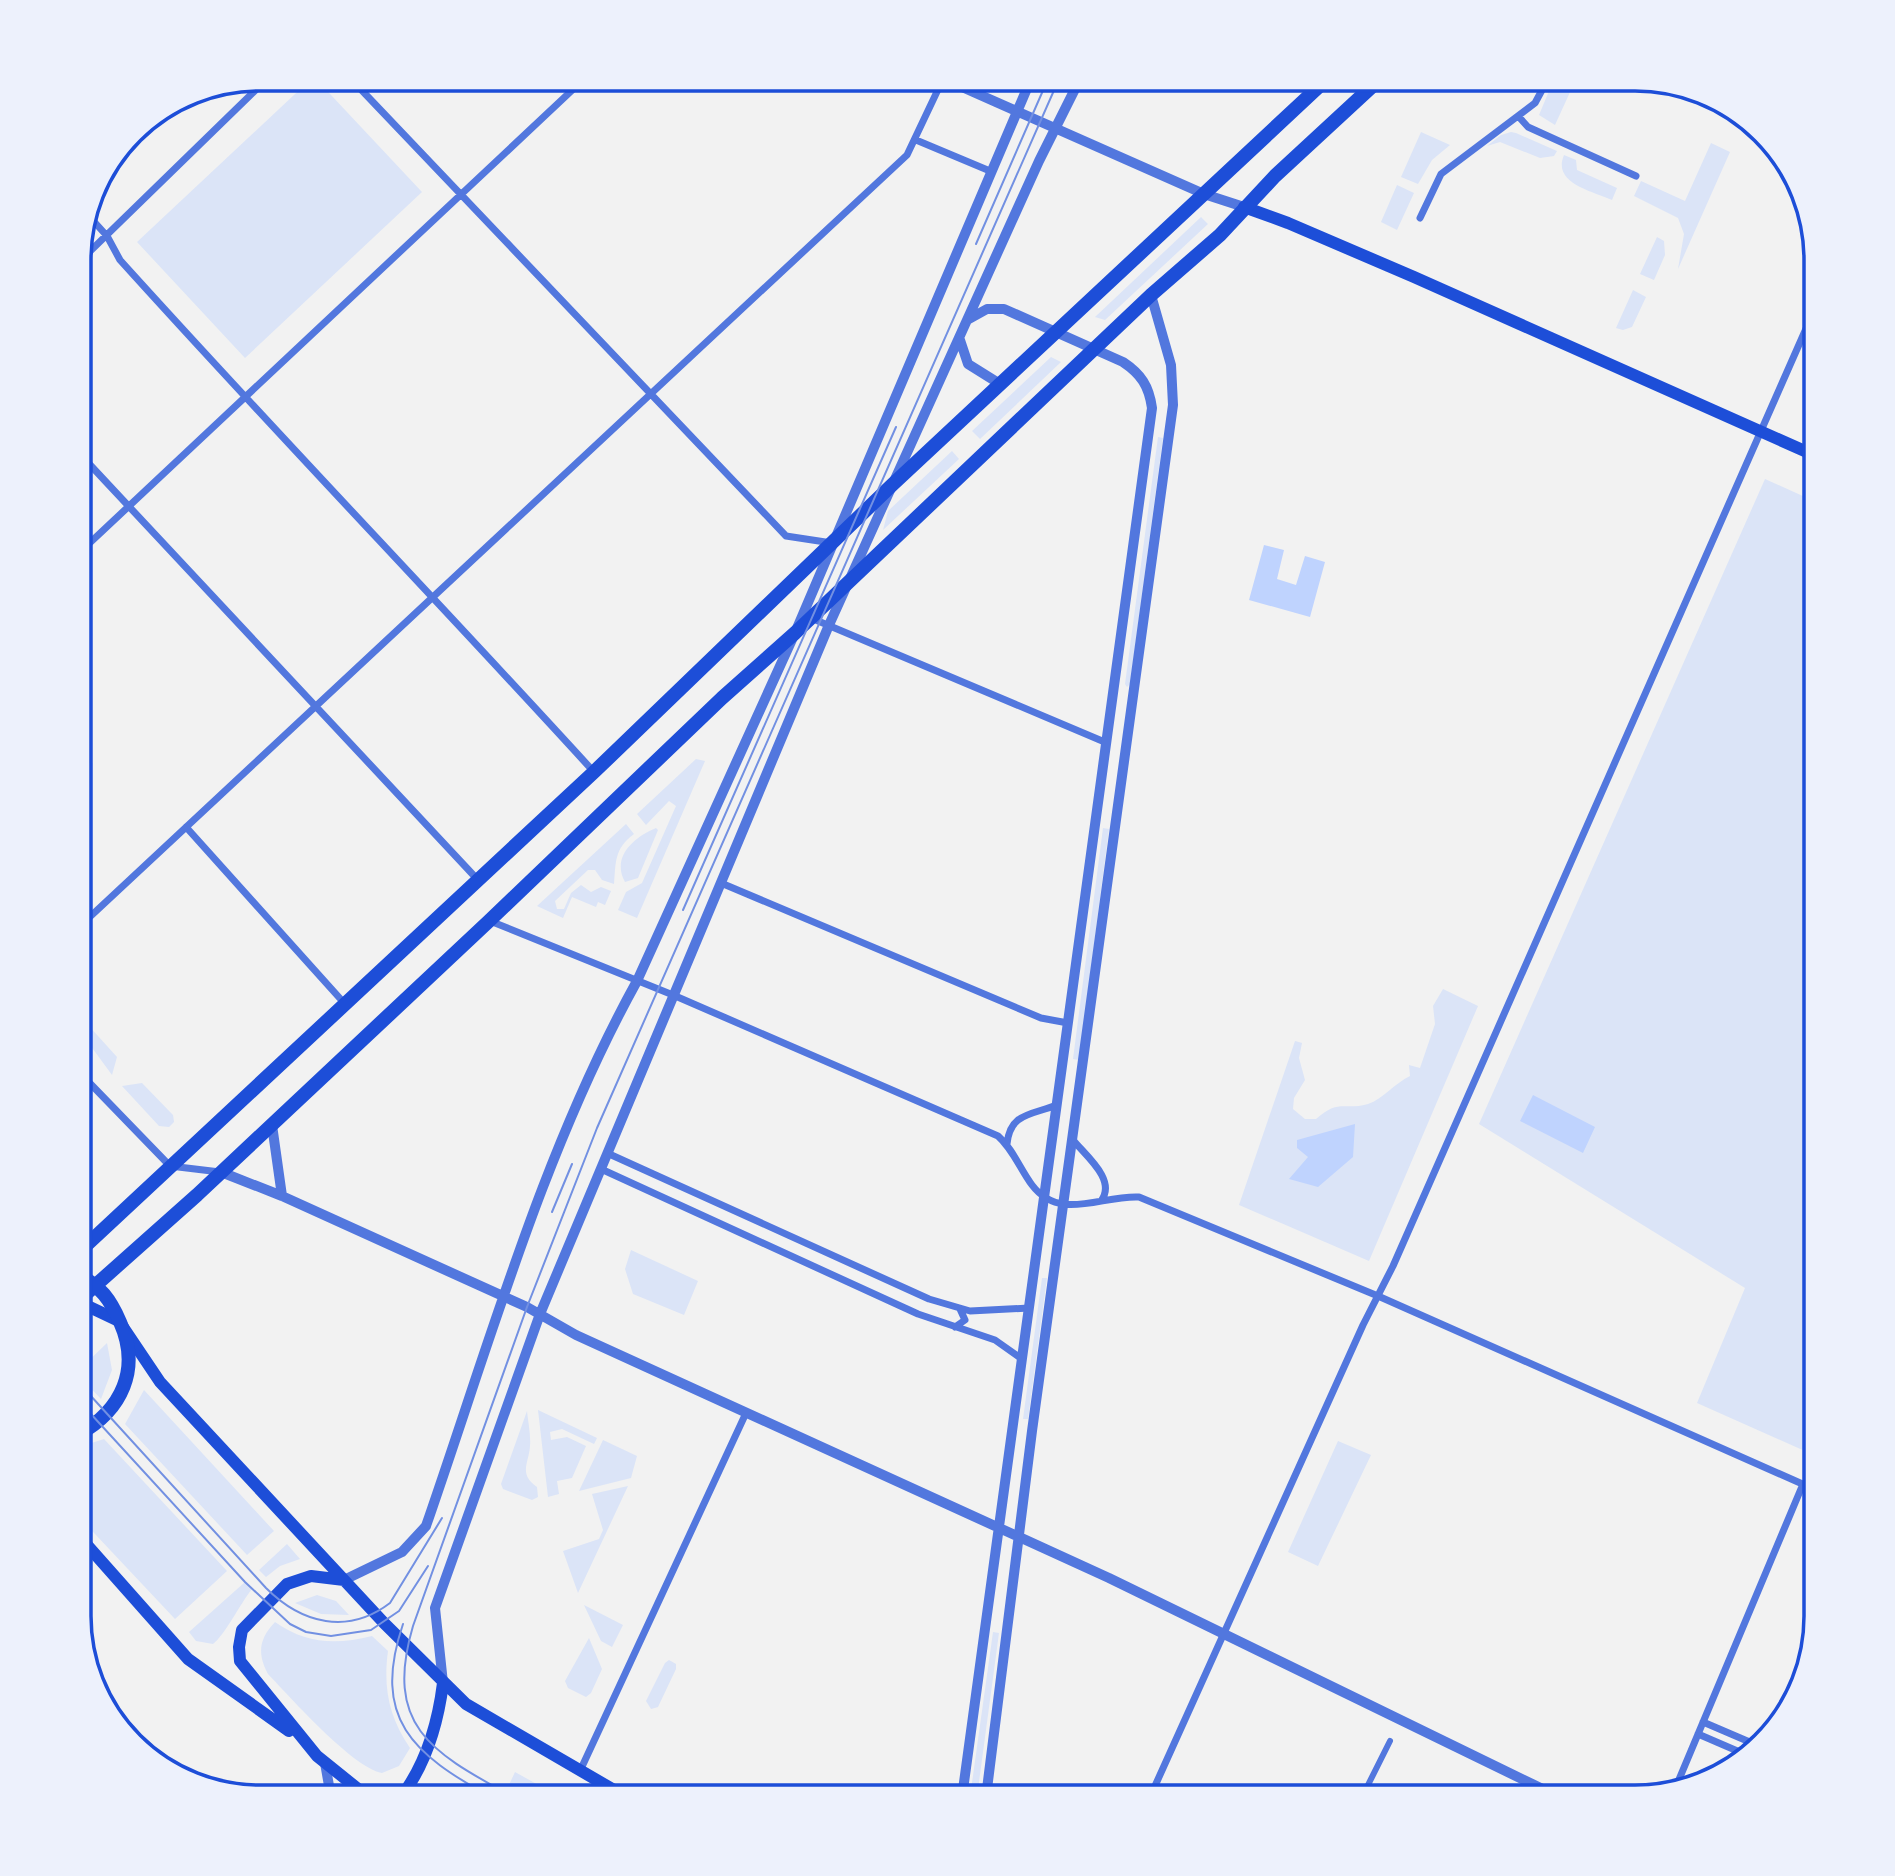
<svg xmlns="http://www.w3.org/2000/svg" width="1895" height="1876" font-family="'Source Sans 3',sans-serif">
  <rect width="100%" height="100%" fill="#f2f2f2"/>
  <path fill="#dbe4f7" d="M 311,79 L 316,79 L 422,192 L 245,358 L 137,242 Z
    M 1554,79 L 1576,79 L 1555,125 L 1539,115 Z
    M 1421,132 L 1450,145 L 1432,160 L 1418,184 L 1401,177 Z
    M 1511,132 L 1516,133 L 1557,151 L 1554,156 L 1540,158 L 1500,142 L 1487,146 L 1501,135 Z
    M 1711,143 L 1730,152 L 1678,269 L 1684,234 L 1678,218 L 1634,196 L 1641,181 L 1685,201 Z
    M 1564,155 L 1576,160 L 1577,170 L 1617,188 L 1612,200 C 1591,191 1552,183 1564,155 Z
    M 1397,185 L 1414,193 L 1397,230 L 1381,222 Z
    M 1201,217 L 1208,224 L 1105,320 L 1095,317 Z
    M 1657,237 L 1664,241 L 1665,255 L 1654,280 L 1640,274 Z
    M 1633,290 L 1646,297 L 1632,327 L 1623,330 L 1616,328 Z
    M 1051,357 L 1061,362 L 980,439 L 972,431 Z
    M 1158,437 L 1163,438 L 1130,684 L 1127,687 L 1125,684 Z
    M 952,451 L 959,459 L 883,530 L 888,511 Z
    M 1765,479 L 1816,502 L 1816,1456 L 1697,1403 L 1745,1288 L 1479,1124 Z
    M 696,759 L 705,761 L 637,918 L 618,910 L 626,892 L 642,883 L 676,806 L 669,801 L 646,825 L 637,814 Z
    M 626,824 L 634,834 C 614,849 616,862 614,884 L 602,880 L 595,870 L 588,870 L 555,901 L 557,909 L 564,909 L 571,893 L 581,885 L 591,892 L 601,887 L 611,891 L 605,905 L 598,902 L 596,907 L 572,897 L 563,918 L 537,906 Z
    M 656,828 L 658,830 L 638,878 L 625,882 C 611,857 634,837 656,828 Z
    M 1103,828 L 1109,829 L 1079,1060 L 1073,1059 Z
    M 1443,989 L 1478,1006 L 1369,1261 L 1239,1205 L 1295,1041 L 1302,1043 L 1299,1058 L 1305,1080 L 1294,1098 L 1293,1109 L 1305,1119 L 1316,1119 C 1340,1098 1343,1111 1368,1104 C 1383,1099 1395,1083 1410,1076 L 1409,1065 L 1420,1068 L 1435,1024 L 1433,1006 Z
    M 79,1015 L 117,1057 L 112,1075 L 79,1030 Z
    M 142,1083 L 173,1115 L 174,1122 L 169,1127 L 159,1126 L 122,1086 Z
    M 631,1250 L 698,1281 L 684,1315 L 633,1294 L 625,1269 Z
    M 1042,1278 L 1047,1278 L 1028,1419 L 1023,1419 Z
    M 107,1343 L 112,1370 L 101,1399 L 79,1376 L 79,1370 Z
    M 144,1390 L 274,1531 L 247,1555 L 125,1424 Z
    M 538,1410 L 597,1438 L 594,1444 L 562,1429 L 550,1432 L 551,1440 L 567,1437 L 586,1446 L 572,1478 L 557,1481 L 559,1494 L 548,1497 Z
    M 527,1411 C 528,1422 531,1435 530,1446 C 529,1463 518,1474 537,1487 L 538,1497 L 532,1500 L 503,1489 L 501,1484 Z
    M 104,1439 L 227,1571 L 175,1619 L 79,1517 L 79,1447 Z
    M 603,1440 L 637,1456 L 631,1478 L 579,1491 Z
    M 1338,1441 L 1371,1455 L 1318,1566 L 1288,1552 Z
    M 628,1486 L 578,1593 L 563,1551 L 599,1539 L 603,1530 L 592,1494 Z
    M 287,1544 L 300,1559 L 280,1566 L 266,1577 L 259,1570 Z
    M 245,1582 L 252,1589 C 240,1604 225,1635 213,1644 L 196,1641 L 189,1632 Z
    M 317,1595 L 336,1601 L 349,1615 L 321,1614 L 295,1603 Z
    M 584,1605 L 623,1625 L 612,1647 L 601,1641 Z
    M 275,1622 C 306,1644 336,1645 372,1636 L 388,1651 C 383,1688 389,1717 410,1748 L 399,1766 L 382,1773 C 352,1767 291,1698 268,1674 C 257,1653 259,1639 275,1622 Z
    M 993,1632 L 999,1633 L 977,1797 L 970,1797 Z
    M 589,1638 L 602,1669 L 591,1693 L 586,1697 L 568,1688 L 565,1681 Z
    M 669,1660 L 676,1664 L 676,1669 L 658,1707 L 651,1709 L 646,1701 L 665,1663 Z
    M 515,1772 L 560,1797 L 525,1797 L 508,1787 Z"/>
  <path fill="#bfd3fe" d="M 1264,545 L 1284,550 L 1277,579 L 1296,585 L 1305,556 L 1325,562 L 1310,617 L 1249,600 Z
    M 1533,1095 L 1595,1127 L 1583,1153 L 1520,1121 Z
    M 1355,1124 L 1353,1157 L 1318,1187 L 1289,1179 L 1308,1157 L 1297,1148 L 1297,1140 Z"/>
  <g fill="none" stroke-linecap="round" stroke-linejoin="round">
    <path stroke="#5277de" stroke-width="6" d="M 1362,1797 L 1390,1741"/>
    <path stroke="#5277de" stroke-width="7" d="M 351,79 L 786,536 L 832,543
      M 1518,116 L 1528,127 L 1636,176
      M 916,140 L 990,171
      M 88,215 L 107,236 L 120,260 C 276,433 437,600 594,772
      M 1420,218 L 1441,174 L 1535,103 L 1548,79
      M 79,262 L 267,79
      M 79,453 L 478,880
      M 79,553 L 584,79
      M 811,618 L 1107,743
      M 186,827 L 345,1004
      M 721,883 L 1041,1018 L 1068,1023
      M 490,921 L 673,995 L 998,1136 C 1013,1149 1020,1169 1032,1185 C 1060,1222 1101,1195 1139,1197 L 1378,1296 L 1816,1490
      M 79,927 L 907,155 L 943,79
      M 79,1072 L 170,1166 L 220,1172
      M 1073,1140 C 1086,1156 1117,1180 1101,1201
      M 1007,1144 C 1010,1113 1031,1115 1057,1105
      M 607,1153 L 929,1299 L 970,1311 L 1029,1308
      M 601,1169 L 918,1314 L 995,1340 L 1022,1359
      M 955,1327 L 965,1320 L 960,1309
      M 1703,1722 L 1759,1746
      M 1698,1734 L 1749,1756
      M 580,1771 L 746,1413
      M 1675,1789 L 1803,1484
      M 1150,1797 L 1363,1325 L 1393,1266 L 1816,306"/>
    <path stroke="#5277de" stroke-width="10" d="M 944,79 L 1204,194 L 1244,207
      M 960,340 L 968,364 L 1000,384
      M 272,1125 L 282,1196
      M 221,1172 L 282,1196 L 527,1307 L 576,1335 L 1109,1578 L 1559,1797
      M 344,1580 L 402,1552 L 426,1526 C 490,1342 543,1151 637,981 L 795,633 L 1031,79
      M 443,1683 L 435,1608 L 540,1314 L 829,625 L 1039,161 L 1080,79
      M 325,1763 L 331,1797
      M 962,1797 L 1152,408 C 1149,386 1141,374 1123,362 L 1004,309 L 987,309 L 969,319
      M 986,1797 L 1032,1431 L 1173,405 L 1171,365 L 1151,295"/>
    <path stroke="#1d4ed8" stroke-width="12" d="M 1244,207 L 1288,223 L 1414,277 L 1816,456
      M 79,1302 L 119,1321 L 160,1382 L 384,1623 L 466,1704 L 626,1797
      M 79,1536 L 188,1659 L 289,1731
      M 344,1580 L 311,1576 L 287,1584 L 242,1630 L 239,1647 L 240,1661 L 317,1756 L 368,1797
      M 401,1797 C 426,1764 438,1723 443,1683"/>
    <path stroke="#1d4ed8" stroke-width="14" d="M 79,1252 L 594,772 L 892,485 L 1327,79
      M 79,1300 L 197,1195 L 489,921 L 722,698 L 795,633 L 1151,295 L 1220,235 L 1275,176 L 1380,79
      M 79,1434 C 122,1410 141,1369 120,1322 C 110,1299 101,1287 79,1275"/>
    <path stroke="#7290e2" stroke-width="2" d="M 976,244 L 1048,79
      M 683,910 L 896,427
      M 552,1212 L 572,1164
      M 79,1383 L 266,1588 C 302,1624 348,1635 390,1603 L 442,1518
      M 79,1401 L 245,1582 L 290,1624 L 306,1632 L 331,1636 L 371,1630 L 399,1611 L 428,1566
      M 403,1624 C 371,1719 413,1754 491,1797
      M 513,1797 C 434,1753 383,1728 413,1626 L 527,1307 L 597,1128 L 1059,79"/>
  </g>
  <path d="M0 0H1895V1876H0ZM260 91H1635A169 169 0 0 1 1804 260V1616A169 169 0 0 1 1635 1785H260A169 169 0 0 1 91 1616V260A169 169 0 0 1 260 91Z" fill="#edf1fc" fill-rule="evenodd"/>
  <path fill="none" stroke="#1d4ed8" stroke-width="3.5" d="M260 91H1635A169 169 0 0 1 1804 260V1616A169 169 0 0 1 1635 1785H260A169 169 0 0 1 91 1616V260A169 169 0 0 1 260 91Z"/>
</svg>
